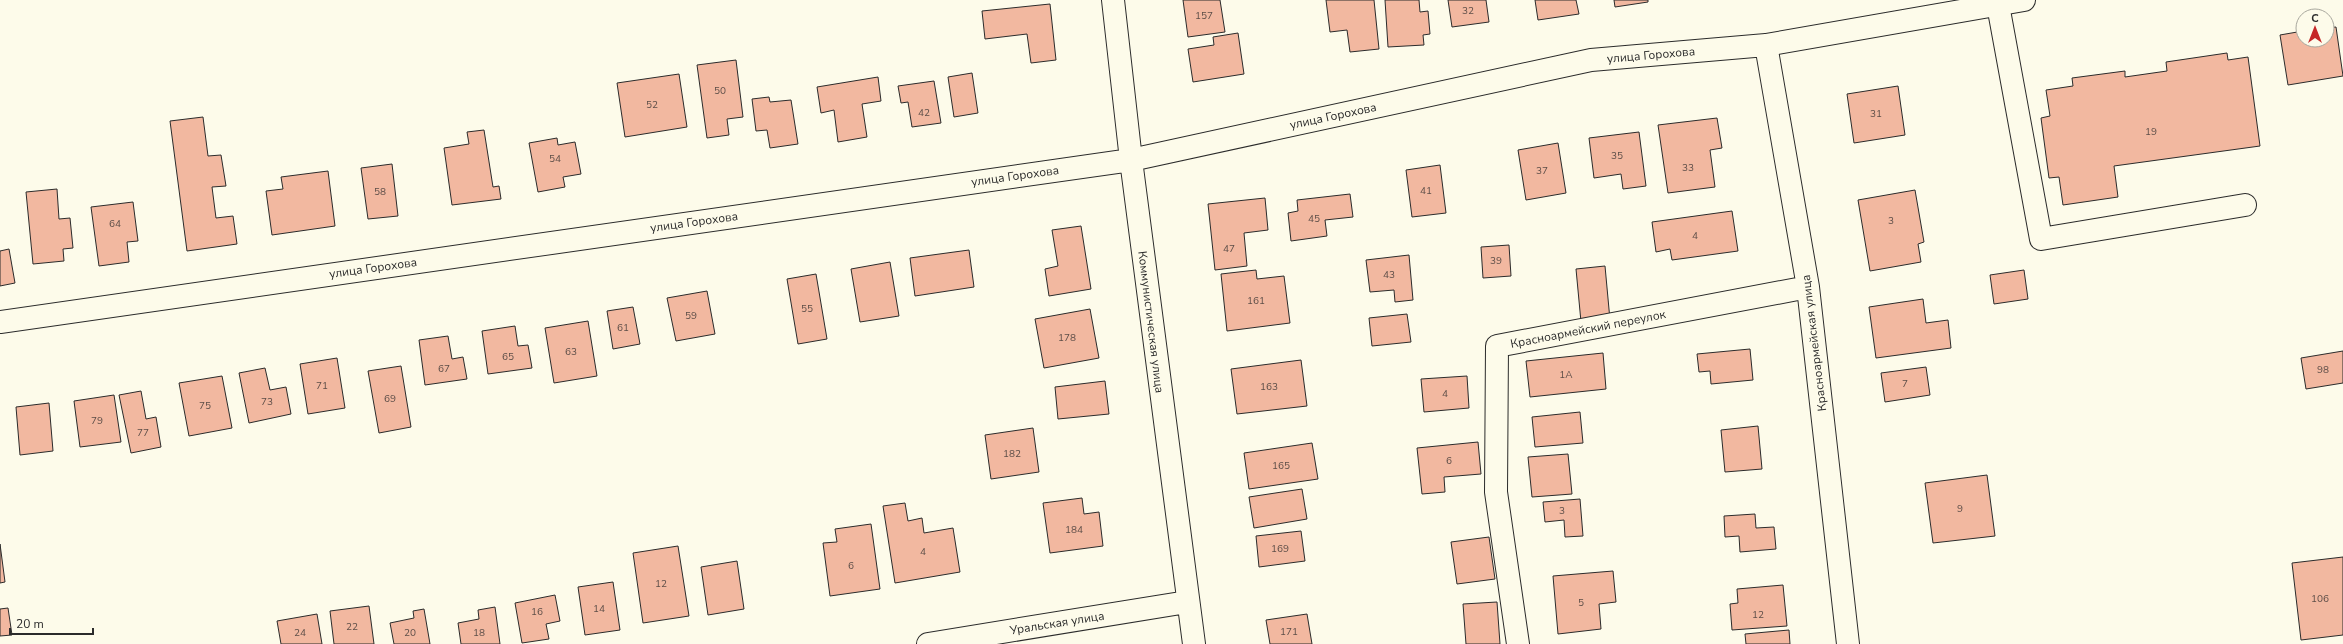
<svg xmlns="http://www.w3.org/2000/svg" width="2343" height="644" font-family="'Nunito Sans',sans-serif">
  <rect width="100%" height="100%" fill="#fdfbea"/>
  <path fill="#f2b8a0" stroke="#2b2b2b" d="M 1183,0 L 1220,0 L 1225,32 L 1188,37 Z
    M 1326,0 L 1374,0 L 1379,49 L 1350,52 L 1347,30 L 1330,32 Z
    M 1385,0 L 1419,0 L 1420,12 L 1428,11 L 1430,34 L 1423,35 L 1424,45 L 1388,47 Z
    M 1448,0 L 1486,0 L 1489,22 L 1452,27 Z
    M 1535,0 L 1576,0 L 1579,14 L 1538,20 Z
    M 1614,0 L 1648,0 L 1648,2 L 1615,7 Z
    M 1050,4 L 1056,60 L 1031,63 L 1027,34 L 985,39 L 982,11 Z
    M 2336,27 L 2343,76 L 2288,85 L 2280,35 L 2303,31 L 2303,40 L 2327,40 L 2327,28 Z
    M 1238,33 L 1244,74 L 1193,82 L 1188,49 L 1214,45 L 1213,37 Z
    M 2227,53 L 2228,60 L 2248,57 L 2260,146 L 2114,166 L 2118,197 L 2063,205 L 2059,177 L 2049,178 L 2041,118 L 2050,116 L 2046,90 L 2073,86 L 2072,78 L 2125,71 L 2125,77 L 2167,71 L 2166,62 Z
    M 736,60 L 743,117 L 727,119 L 729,135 L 707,138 L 697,65 Z
    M 972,73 L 978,113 L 954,117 L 948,77 Z
    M 679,74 L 687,127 L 625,137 L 617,83 Z
    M 878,77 L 881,101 L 862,104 L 867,137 L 838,142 L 834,110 L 821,113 L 817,87 Z
    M 934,81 L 941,123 L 912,127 L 908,102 L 901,103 L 898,86 Z
    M 1898,86 L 1905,135 L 1854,143 L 1847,94 Z
    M 769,97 L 770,102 L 791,100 L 798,144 L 770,148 L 767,130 L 756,131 L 752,99 Z
    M 203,117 L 208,156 L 221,155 L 226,186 L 212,187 L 216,218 L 233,216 L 237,244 L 187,251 L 170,121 Z
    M 1717,118 L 1722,148 L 1710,150 L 1715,187 L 1668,193 L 1658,125 Z
    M 484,130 L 493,187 L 499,186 L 501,199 L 452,205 L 444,148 L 469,144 L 467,132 Z
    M 1639,132 L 1646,186 L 1623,189 L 1621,174 L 1594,178 L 1589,138 Z
    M 557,138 L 558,145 L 575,142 L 581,174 L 563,177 L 565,187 L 538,192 L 529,143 Z
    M 1558,143 L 1566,193 L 1526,200 L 1518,150 Z
    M 392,164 L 398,216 L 368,219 L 361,168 Z
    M 1440,165 L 1446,213 L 1412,217 L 1406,170 Z
    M 328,171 L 335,226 L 272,235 L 266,191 L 283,189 L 281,177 Z
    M 57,189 L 59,219 L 70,218 L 73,248 L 63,249 L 64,261 L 33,264 L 26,192 Z
    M 1915,190 L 1924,242 L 1918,244 L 1921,262 L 1870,271 L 1858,200 Z
    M 1350,194 L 1353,217 L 1325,220 L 1327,236 L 1291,241 L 1288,213 L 1298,211 L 1297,200 Z
    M 1265,198 L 1268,230 L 1244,233 L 1247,266 L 1215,270 L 1208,204 Z
    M 133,202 L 138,241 L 127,242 L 129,262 L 99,266 L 91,207 Z
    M 1732,211 L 1738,251 L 1672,260 L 1670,249 L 1656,252 L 1652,222 Z
    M 1081,226 L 1091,289 L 1049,296 L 1045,269 L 1058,266 L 1052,230 Z
    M 1509,245 L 1511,276 L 1483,278 L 1481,247 Z
    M 9,249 L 15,283 L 0,286 L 0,251 Z
    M 969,250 L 974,287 L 915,296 L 910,258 Z
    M 1409,255 L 1413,300 L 1395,302 L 1394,290 L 1370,292 L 1366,260 Z
    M 890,262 L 899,316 L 860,322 L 851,269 Z
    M 1605,266 L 1610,320 L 1581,322 L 1576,269 Z
    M 1256,270 L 1257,279 L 1284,276 L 1290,323 L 1227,331 L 1221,274 Z
    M 2024,270 L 2028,299 L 1994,304 L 1990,275 Z
    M 816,274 L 827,339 L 798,344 L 787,279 Z
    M 707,291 L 715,334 L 676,341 L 667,298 Z
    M 1923,299 L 1926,323 L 1948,320 L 1951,348 L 1876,358 L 1869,307 Z
    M 633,307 L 640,344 L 613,349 L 607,311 Z
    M 1090,309 L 1099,358 L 1044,368 L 1035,319 Z
    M 1407,314 L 1411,342 L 1372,346 L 1369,318 Z
    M 588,321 L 597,376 L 554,383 L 545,328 Z
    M 515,326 L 518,346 L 528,345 L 532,368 L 488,374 L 482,331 Z
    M 448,336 L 452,359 L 463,357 L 467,379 L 425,385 L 419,340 Z
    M 1750,349 L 1753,380 L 1711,384 L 1710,371 L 1699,372 L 1697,354 Z
    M 2343,351 L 2343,383 L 2306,389 L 2301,358 Z
    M 1603,353 L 1606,389 L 1530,397 L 1526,361 Z
    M 337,358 L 345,408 L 308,414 L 300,364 Z
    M 1301,360 L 1307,406 L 1237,414 L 1231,369 Z
    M 401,366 L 411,427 L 379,433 L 368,371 Z
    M 1926,367 L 1930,395 L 1885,402 L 1881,373 Z
    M 265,368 L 270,390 L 286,387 L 291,414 L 249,423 L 239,373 Z
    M 222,376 L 232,428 L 189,436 L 179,383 Z
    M 1467,376 L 1469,408 L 1424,412 L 1421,379 Z
    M 1105,381 L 1109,414 L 1058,419 L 1055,387 Z
    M 141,391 L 146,419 L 156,417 L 161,447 L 131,453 L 119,395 Z
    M 114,395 L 121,442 L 80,447 L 74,401 Z
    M 49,403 L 53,451 L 20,455 L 16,407 Z
    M 1580,412 L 1583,443 L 1535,447 L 1532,417 Z
    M 1758,426 L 1762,469 L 1725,472 L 1721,430 Z
    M 1033,428 L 1039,472 L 991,479 L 985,435 Z
    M 1478,442 L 1481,474 L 1444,477 L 1445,492 L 1422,494 L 1417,448 Z
    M 1312,443 L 1318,479 L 1249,489 L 1244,453 Z
    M 1568,454 L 1572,494 L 1532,497 L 1528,457 Z
    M 1987,475 L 1995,536 L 1933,543 L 1925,483 Z
    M 1302,489 L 1307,519 L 1254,528 L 1249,497 Z
    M 1082,498 L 1084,514 L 1099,512 L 1103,546 L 1050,553 L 1043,503 Z
    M 1580,499 L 1583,536 L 1565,537 L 1564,520 L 1545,522 L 1543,502 Z
    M 905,503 L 908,521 L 922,518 L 924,533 L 953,528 L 960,572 L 895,583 L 883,506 Z
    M 1755,514 L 1756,528 L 1774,527 L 1776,549 L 1740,552 L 1739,536 L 1725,537 L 1724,516 Z
    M 871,524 L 880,589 L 830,596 L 823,543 L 837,542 L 835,529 Z
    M 1301,531 L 1305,561 L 1259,567 L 1256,536 Z
    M 1489,537 L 1495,579 L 1457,584 L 1451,542 Z
    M 0,544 L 5,582 L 0,583 Z
    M 678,546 L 689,616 L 643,623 L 633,553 Z
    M 2343,557 L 2343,635 L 2301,640 L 2292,563 Z
    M 737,561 L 744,609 L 708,615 L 701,567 Z
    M 1613,571 L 1616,602 L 1599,604 L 1601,629 L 1558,634 L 1553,576 Z
    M 613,582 L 620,630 L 585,635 L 578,587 Z
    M 1783,585 L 1787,626 L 1732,630 L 1730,604 L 1738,603 L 1737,589 Z
    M 555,595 L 560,621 L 546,624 L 549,639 L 522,643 L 515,603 Z
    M 1497,602 L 1500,644 L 1466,644 L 1463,604 Z
    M 369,606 L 374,644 L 334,644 L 330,611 Z
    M 495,607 L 500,644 L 461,644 L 458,623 L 479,619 L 478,610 Z
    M 8,608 L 12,635 L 0,636 L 0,609 Z
    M 424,609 L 430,644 L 394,644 L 390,623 L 414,618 L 413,611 Z
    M 317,614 L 322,644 L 281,644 L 277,621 Z
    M 1307,614 L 1312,644 L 1270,644 L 1266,620 Z
    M 1789,630 L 1790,644 L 1746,644 L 1745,634 Z"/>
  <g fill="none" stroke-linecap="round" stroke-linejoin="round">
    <defs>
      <path id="minor" d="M 1113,0 L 1131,160 L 1194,644
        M 1998,5 L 2041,239 L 2245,205
        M 1766,45 L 1808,287 L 1848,644
        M 0,322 L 1131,160 L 1591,60 L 1766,45 L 2024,0
        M 928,644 L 1187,602
        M 1518,644 L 1496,492 L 1497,346 L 1808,287"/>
    </defs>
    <use href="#minor" stroke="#2b2b2b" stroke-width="24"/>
    <use href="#minor" stroke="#fdfbea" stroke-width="22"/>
  </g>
  <g text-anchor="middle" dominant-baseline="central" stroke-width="3" stroke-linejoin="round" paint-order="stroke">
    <g font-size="10" fill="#5d4e48">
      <text x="1468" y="11">32</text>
      <text x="1204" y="16">157</text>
      <text x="720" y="91">50</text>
      <text x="652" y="105">52</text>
      <text x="924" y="113">42</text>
      <text x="1876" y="114">31</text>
      <text x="2151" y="132">19</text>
      <text x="1617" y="156">35</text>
      <text x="555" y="159">54</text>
      <text x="1688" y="168">33</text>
      <text x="1542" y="171">37</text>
      <text x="1426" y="191">41</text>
      <text x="380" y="192">58</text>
      <text x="1314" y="219">45</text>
      <text x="1891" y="221">3</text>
      <text x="115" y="224">64</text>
      <text x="1695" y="236">4</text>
      <text x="1229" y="249">47</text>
      <text x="1496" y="261">39</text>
      <text x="1389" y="275">43</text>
      <text x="1256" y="301">161</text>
      <text x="807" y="309">55</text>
      <text x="691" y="316">59</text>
      <text x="623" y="328">61</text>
      <text x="1067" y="338">178</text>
      <text x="571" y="352">63</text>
      <text x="508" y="357">65</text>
      <text x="444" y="369">67</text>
      <text x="2323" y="370">98</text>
      <text x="1566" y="375">1А</text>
      <text x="1905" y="384">7</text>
      <text x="322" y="386">71</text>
      <text x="1269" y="387">163</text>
      <text x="1445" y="394">4</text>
      <text x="390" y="399">69</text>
      <text x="267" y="402">73</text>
      <text x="205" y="406">75</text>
      <text x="97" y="421">79</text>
      <text x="143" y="433">77</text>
      <text x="1012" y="454">182</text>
      <text x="1449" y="461">6</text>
      <text x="1281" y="466">165</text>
      <text x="1960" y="509">9</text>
      <text x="1562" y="511">3</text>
      <text x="1074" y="530">184</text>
      <text x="1280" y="549">169</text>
      <text x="923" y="552">4</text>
      <text x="851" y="566">6</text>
      <text x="661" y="584">12</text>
      <text x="2320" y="599">106</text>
      <text x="1581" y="603">5</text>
      <text x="599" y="609">14</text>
      <text x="537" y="612">16</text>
      <text x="1758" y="615">12</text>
      <text x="352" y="627">22</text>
      <text x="1289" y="632">171</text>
      <text x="300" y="633">24</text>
      <text x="410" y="633">20</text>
      <text x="479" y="633">18</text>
    </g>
    <g font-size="12" fill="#2b2b2b" stroke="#fdfbea">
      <text transform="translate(1651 55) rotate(-5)">улица Горохова</text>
      <text transform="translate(1333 116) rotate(-12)">улица Горохова</text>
      <text transform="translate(1015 176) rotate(-8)">улица Горохова</text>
      <text transform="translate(694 222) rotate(-8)">улица Горохова</text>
      <text transform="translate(373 268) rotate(-8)">улица Горохова</text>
      <text transform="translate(1151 322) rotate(83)">Коммунистическая улица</text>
      <text transform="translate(1588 329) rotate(-11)">Красноармейский переулок</text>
      <text transform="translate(1814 343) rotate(-97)">Красноармейская улица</text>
      <text transform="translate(1057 623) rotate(-9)">Уральская улица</text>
    </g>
  </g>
  <g transform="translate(2315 28)"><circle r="19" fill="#fdfbea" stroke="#a9a89e"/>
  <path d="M0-3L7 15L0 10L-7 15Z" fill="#c62828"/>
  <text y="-6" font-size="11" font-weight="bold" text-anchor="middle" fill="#2b2b2b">С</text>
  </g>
  <path d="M10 628v6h83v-6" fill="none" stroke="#2b2b2b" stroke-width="2"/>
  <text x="16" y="628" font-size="12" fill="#2b2b2b" stroke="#fdfbea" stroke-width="3" paint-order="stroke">20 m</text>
</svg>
